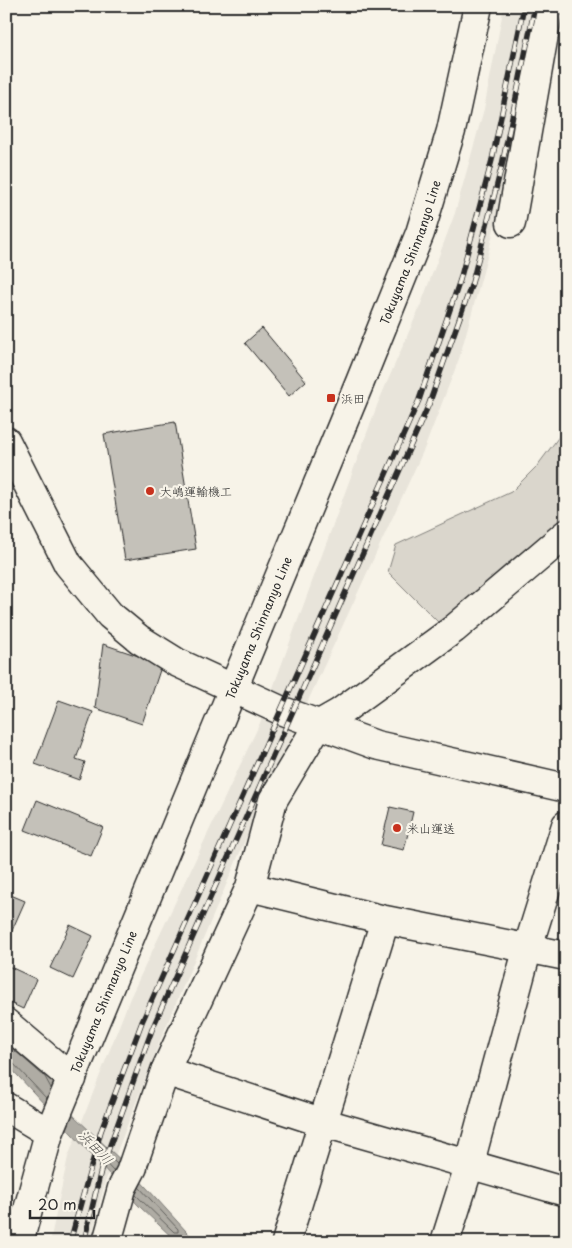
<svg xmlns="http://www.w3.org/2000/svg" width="572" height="1248" font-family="'Playpen Sans','Klee One',sans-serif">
  <rect width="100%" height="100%" fill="#f7f3e8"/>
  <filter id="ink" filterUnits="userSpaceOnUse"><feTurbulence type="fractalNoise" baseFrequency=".02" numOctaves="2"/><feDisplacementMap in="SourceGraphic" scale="10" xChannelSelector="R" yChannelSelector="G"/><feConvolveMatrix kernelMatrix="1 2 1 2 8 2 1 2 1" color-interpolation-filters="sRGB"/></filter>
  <g filter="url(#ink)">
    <path fill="#e8e4da" d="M 504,6 L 542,6 L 534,60 L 488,254 L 459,359 L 425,447 L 260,805 L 160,1041 L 105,1182 L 90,1242 L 50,1242 L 68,1157 L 130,998 L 260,723 L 378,403 L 421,304 L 455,213 L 484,109 Z
      M 6,1107 L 18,1115 L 6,1152 Z"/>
    <path fill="#dad6cc" stroke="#82807c" d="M 566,421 L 566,515 L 440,624 L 388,572 L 396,545 L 511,492 L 537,466 L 558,438 Z"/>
    <path fill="#afaca4" stroke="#7a7874" d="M 6,1036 L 49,1074 L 74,1116 L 126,1165 L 196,1242 L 177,1242 L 139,1206 L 6,1063 Z"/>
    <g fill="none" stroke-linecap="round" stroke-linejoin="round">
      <path stroke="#605f5b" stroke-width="1" d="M 6,1043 L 45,1077 L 51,1088
        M 6,1060 L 12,1062 L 47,1099
        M 114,1172 L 83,1139 L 83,1135 L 87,1135 L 117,1164
        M 136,1195 L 174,1232 L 178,1232 L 178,1229 L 139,1187"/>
    </g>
    <path fill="#c4c1b9" stroke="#2b2b2b" d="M 262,328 L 306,381 L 289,396 L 245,343 Z
      M 175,422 L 196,549 L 125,560 L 104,434 Z
      M 103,644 L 162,664 L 142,724 L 95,708 Z
      M 59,700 L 93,712 L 76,759 L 85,762 L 79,780 L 35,764 Z
      M 37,800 L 103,827 L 91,856 L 25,830 Z
      M 390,807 L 413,812 L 404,850 L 381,845 Z
      M 6,893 L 25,901 L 6,944 Z
      M 70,925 L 93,936 L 73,979 L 50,968 Z
      M 6,965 L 36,979 L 23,1009 L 6,1001 Z"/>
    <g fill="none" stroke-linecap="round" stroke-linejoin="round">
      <defs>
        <path id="minor" d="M 511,223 L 549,6
          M 6,441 L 68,564 L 110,615 L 139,639 L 176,662 L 280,710 L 376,745 L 566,788
          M 250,887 L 385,920 L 566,956
          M 6,1023 L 72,1079
          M 165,1071 L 321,1122 L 566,1192
          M 6,1107 L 49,1133
          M 131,1170 L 165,1071 L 250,887 L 273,800 L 318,725 L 339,713 L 454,629 L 566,534
          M 107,1242 L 122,1188 L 133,1167
          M 286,1242 L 385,920
          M 445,1242 L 469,1166 L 528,947 L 566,825"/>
        <g id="major">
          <path id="s1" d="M 19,1242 L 49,1133 L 360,382 L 420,233 L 451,131 L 478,6"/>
        </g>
      </defs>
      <use href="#minor" stroke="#2b2b2b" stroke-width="31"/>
      <use href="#major" stroke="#2b2b2b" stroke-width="31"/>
      <use href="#minor" stroke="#f7f3e8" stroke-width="28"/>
      <use href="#major" stroke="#f7f3e8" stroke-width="28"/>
      <defs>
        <path id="rail" d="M 70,1242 L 101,1131 L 142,1022 L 419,400 L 460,280 L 492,160 L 524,6
          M 84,1242 L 101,1170 L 153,1027 L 429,404 L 472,283 L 502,165 L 535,6"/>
      </defs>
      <use href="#rail" stroke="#2b2b2b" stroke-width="5.5"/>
      <use href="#rail" stroke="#f7f3e8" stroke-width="4" stroke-dasharray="11" stroke-linecap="butt"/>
    </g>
  </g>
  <g fill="#c8321e" stroke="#f7f3e8" stroke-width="2">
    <rect x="326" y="393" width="10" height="10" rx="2.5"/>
    <circle cx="150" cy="491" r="5"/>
    <circle cx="397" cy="828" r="5"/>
  </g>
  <g text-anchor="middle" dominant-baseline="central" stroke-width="4.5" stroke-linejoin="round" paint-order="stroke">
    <g font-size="12" fill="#2b2b2b" stroke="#f7f3e8">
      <text stroke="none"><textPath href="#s1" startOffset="1065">Tokuyama Shinnanyo Line</textPath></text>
      <text stroke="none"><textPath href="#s1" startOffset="660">Tokuyama Shinnanyo Line</textPath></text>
      <text stroke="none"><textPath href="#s1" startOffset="255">Tokuyama Shinnanyo Line</textPath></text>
    </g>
    <g font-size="12" fill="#2b2b2b" stroke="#f7f3e8" text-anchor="start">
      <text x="341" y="398">浜田</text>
      <text x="160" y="491">大嶋運輸機工</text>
      <text x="407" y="828">米山運送</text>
    </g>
    <g font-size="14" font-style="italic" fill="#53524f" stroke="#f7f3e8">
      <text transform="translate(96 1147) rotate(47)">浜田川</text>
    </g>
  </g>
  <rect width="572" height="1248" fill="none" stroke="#f7f3e8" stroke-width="25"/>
  <rect x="12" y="12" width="547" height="1223" fill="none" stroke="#2b2b2b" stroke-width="2" filter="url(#ink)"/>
  <path d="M30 1210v8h64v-8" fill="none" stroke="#2b2b2b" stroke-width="2.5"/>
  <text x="38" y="1210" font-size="15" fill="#2b2b2b" stroke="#f7f3e8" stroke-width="4" paint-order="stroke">20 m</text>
</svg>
